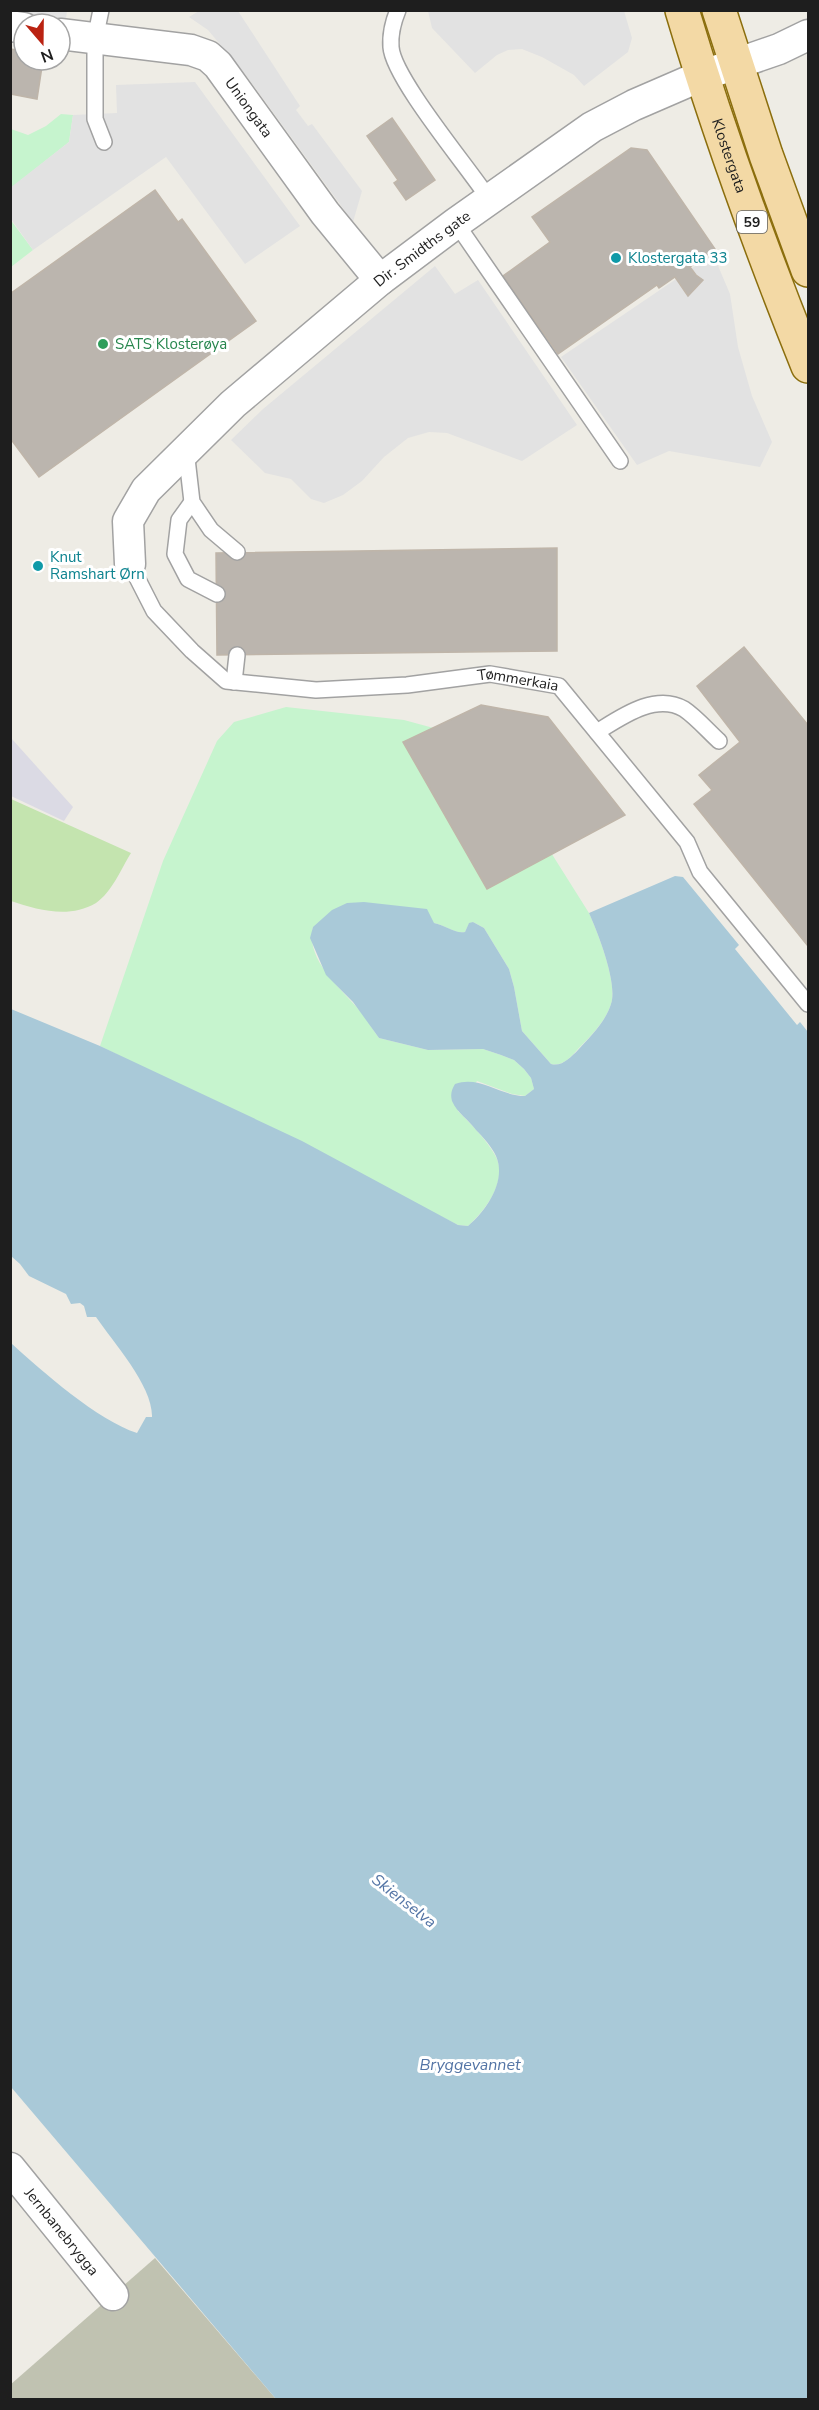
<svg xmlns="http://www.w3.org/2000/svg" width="819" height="2410" font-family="'Nunito Sans',sans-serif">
  <rect width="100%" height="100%" fill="#eeece5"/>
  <path fill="#c0c2b1" d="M 155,2258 L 276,2399 L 11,2399 L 10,2385 Z"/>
  <path fill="#c4e4af" d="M 11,799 L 131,853 C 121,869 112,892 96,903 C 69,919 38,910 11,901 Z"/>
  <path fill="#c6f4ce" d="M 61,114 L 73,115 L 69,142 L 11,188 L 11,129 L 28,135 L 46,126 Z
    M 10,219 L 33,250 L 11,267 L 10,267 Z
    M 286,707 L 404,720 L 452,733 L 521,805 L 589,913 C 598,933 618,984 611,1004 C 606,1021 590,1037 578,1049 C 571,1057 562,1067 551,1064 L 522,1031 L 514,987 L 509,969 L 484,928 L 473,922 L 469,924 L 465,932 C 454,934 445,925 434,923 L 313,927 C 305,960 341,988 360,1011 C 367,1019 372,1029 379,1038 L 428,1050 L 483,1049 L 501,1055 L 514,1060 L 524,1069 L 531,1078 L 534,1089 L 525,1096 L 512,1094 L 477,1081 L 458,1111 C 471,1124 485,1138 495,1155 C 509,1179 486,1210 468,1226 L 458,1225 L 100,1046 L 163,861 L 217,741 L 234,722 Z"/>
  <path fill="#e2e2e2" d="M 10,11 L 67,11 L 64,34 L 60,24 L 11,26 Z
    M 199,11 L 238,11 L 300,106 L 296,110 L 308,126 L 312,124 L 362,191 L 353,222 L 245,74 L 208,30 L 189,17 Z
    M 428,11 L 624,11 L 632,38 L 628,52 L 584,86 L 574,75 L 542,57 L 522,49 L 508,50 L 497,55 L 475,73 L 432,28 Z
    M 195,82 L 300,226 L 245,264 L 166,157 L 33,250 L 11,219 L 10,188 L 69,142 L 73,115 L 117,113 L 116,85 Z
    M 713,254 L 730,294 L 738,347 L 752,396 L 772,442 L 760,467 L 669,451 L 637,465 L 561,357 Z
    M 435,266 L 455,294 L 478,280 L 577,425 L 522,461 L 447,433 L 429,432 L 408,438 L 384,457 L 362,481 L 343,495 L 324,503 L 311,499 L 291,479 L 265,473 L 231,440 L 263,409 Z"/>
  <path fill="#dbdae4" d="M 11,738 L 73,807 L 64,821 L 11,796 Z"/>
  <path fill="#a9c9d8" d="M 675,876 L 683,877 L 739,945 L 735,949 L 797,1025 L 800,1022 L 808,1032 L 808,2399 L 276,2399 L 11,2087 L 11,1343 C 43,1372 97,1420 137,1433 L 146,1417 L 152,1417 C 153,1386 113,1342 96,1317 L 87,1317 L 84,1306 L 80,1303 L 71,1304 L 66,1294 L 29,1276 L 20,1264 L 11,1256 L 11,1009 L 100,1046 L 302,1141 L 458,1225 L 468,1226 C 486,1211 507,1181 496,1156 C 492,1147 483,1137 476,1130 C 469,1120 457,1113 452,1101 C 450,1094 452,1089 455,1084 C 480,1075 500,1096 525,1096 L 534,1089 L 531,1078 L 524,1069 L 514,1060 L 501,1055 L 483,1049 L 428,1050 L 379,1038 L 353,1002 L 326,975 L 310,938 L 313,927 L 332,910 L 347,903 L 364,902 L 427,909 L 434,923 C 445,925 455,934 465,932 L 469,923 L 473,922 L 484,928 L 509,969 L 514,987 L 522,1031 L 551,1064 C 562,1067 571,1057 578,1050 C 590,1037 606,1021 611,1004 C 618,984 598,933 589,913 Z"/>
  <path fill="#bbb5ae" stroke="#bfb5a9" stroke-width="1.5" d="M 10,49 L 24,51 L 24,60 L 43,60 L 37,99 L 10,94 Z
    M 392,118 L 435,180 L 406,200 L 394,183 L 398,180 L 367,136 Z
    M 631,148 L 647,150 L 715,249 L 690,267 L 696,275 L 703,280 L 688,296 L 675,277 L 659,288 L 657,285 L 558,354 L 503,276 L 550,242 L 532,217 Z
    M 155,190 L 178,222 L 182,219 L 256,321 L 39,477 L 10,438 L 10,294 Z
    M 557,548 L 557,651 L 217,655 L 216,553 Z
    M 744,647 L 808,725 L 808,946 L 694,804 L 712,790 L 699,775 L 740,742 L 697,686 Z
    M 481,705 L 548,717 L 625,815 L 487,889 L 403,742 Z"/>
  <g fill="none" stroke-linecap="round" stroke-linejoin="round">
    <defs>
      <g id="service">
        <path d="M 101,10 L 95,39 L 95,119 L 104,142"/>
        <path d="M 398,10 C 393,22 390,34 391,47 C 393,78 468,167 489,199"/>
        <path d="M 456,223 L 620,461"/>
        <path d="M 186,450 L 192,502 L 211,530 L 237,552"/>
        <path d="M 192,502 L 179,520 L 175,554 L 188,579 L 217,594"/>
        <path id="s1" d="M 130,564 L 154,611 L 192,651 L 226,681 L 316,690 L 407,685 L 490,674 L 559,686 L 687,842 L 700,872 L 808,1004"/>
        <path d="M 234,682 L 237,655"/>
        <path d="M 597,732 C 620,718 655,692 684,709 C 696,717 708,731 719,741"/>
      </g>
      <g id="minor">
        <path d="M 10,26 L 24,28"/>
        <path id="s2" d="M 60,34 L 191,50 L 208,56 L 218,65 L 325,213 L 380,280"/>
        <path id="s3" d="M 130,564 L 128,521 L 146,490 L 233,404 L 380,280 L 456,223 L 592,127 L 634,105 L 701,76 L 779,49 L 808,35"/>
        <path id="s4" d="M 10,2168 L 113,2295"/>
      </g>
      <g id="primary">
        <path id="s5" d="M 682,10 C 718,131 761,249 808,366"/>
        <path d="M 719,10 L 766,155 L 808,270"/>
      </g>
    </defs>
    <use href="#service" stroke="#a2a2a2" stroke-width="18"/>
    <use href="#minor" stroke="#a2a2a2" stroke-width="33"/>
    <use href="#primary" stroke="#8b6e0d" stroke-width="36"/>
    <use href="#service" stroke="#fff" stroke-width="15"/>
    <use href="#minor" stroke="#fff" stroke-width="30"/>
    <use href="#primary" stroke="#f3d9a5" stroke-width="33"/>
  </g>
  <g fill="#0f9aa8" stroke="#fff" stroke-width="2">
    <circle cx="616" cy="258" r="6"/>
    <circle cx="38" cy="566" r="6"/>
  </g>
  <circle fill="#2e9e5b" stroke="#fff" stroke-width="2" cx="103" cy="344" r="6"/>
  <g text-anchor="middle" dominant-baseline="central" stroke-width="6" stroke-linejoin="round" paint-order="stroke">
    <rect fill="#fff" stroke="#626262" stroke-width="1.5" x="737" y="211" width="30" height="22" rx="4.5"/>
    <g font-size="14" font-weight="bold" fill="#1e1e1e">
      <text x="752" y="222">59</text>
    </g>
    <g font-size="15" fill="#1e1e1e" stroke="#fff">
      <text stroke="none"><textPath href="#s2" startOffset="216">Uniongata</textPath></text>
      <text stroke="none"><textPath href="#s5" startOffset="153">Klostergata</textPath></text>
      <text stroke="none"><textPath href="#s3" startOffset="446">Dir. Smidths gate</textPath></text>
      <text stroke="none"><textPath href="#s1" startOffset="447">Tømmerkaia</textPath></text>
      <text stroke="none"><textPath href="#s4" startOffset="82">Jernbanebrygga</textPath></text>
    </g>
    <g font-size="15" fill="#0d838f" stroke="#fff" text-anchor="start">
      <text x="628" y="258">Klostergata 33</text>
      <text x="50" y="557">Knut<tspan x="50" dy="17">Ramshart Ørn</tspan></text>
    </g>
    <g font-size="15" fill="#27864d" stroke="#fff" text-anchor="start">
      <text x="115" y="344">SATS Klosterøya</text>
    </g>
    <g font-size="16" font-style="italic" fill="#5374a5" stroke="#fff">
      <text transform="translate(404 1901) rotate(38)">Skienselva</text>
      <text x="470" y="2065">Bryggevannet</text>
    </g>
  </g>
  <rect width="819" height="2410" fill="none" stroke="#1e1e1e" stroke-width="24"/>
  <g transform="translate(42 42) rotate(160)"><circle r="28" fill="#ffffff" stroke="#a5a5a5" stroke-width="1.5"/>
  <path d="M0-4.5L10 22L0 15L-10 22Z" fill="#ba2312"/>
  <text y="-9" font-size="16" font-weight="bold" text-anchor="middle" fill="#1e1e1e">N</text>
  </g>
</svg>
